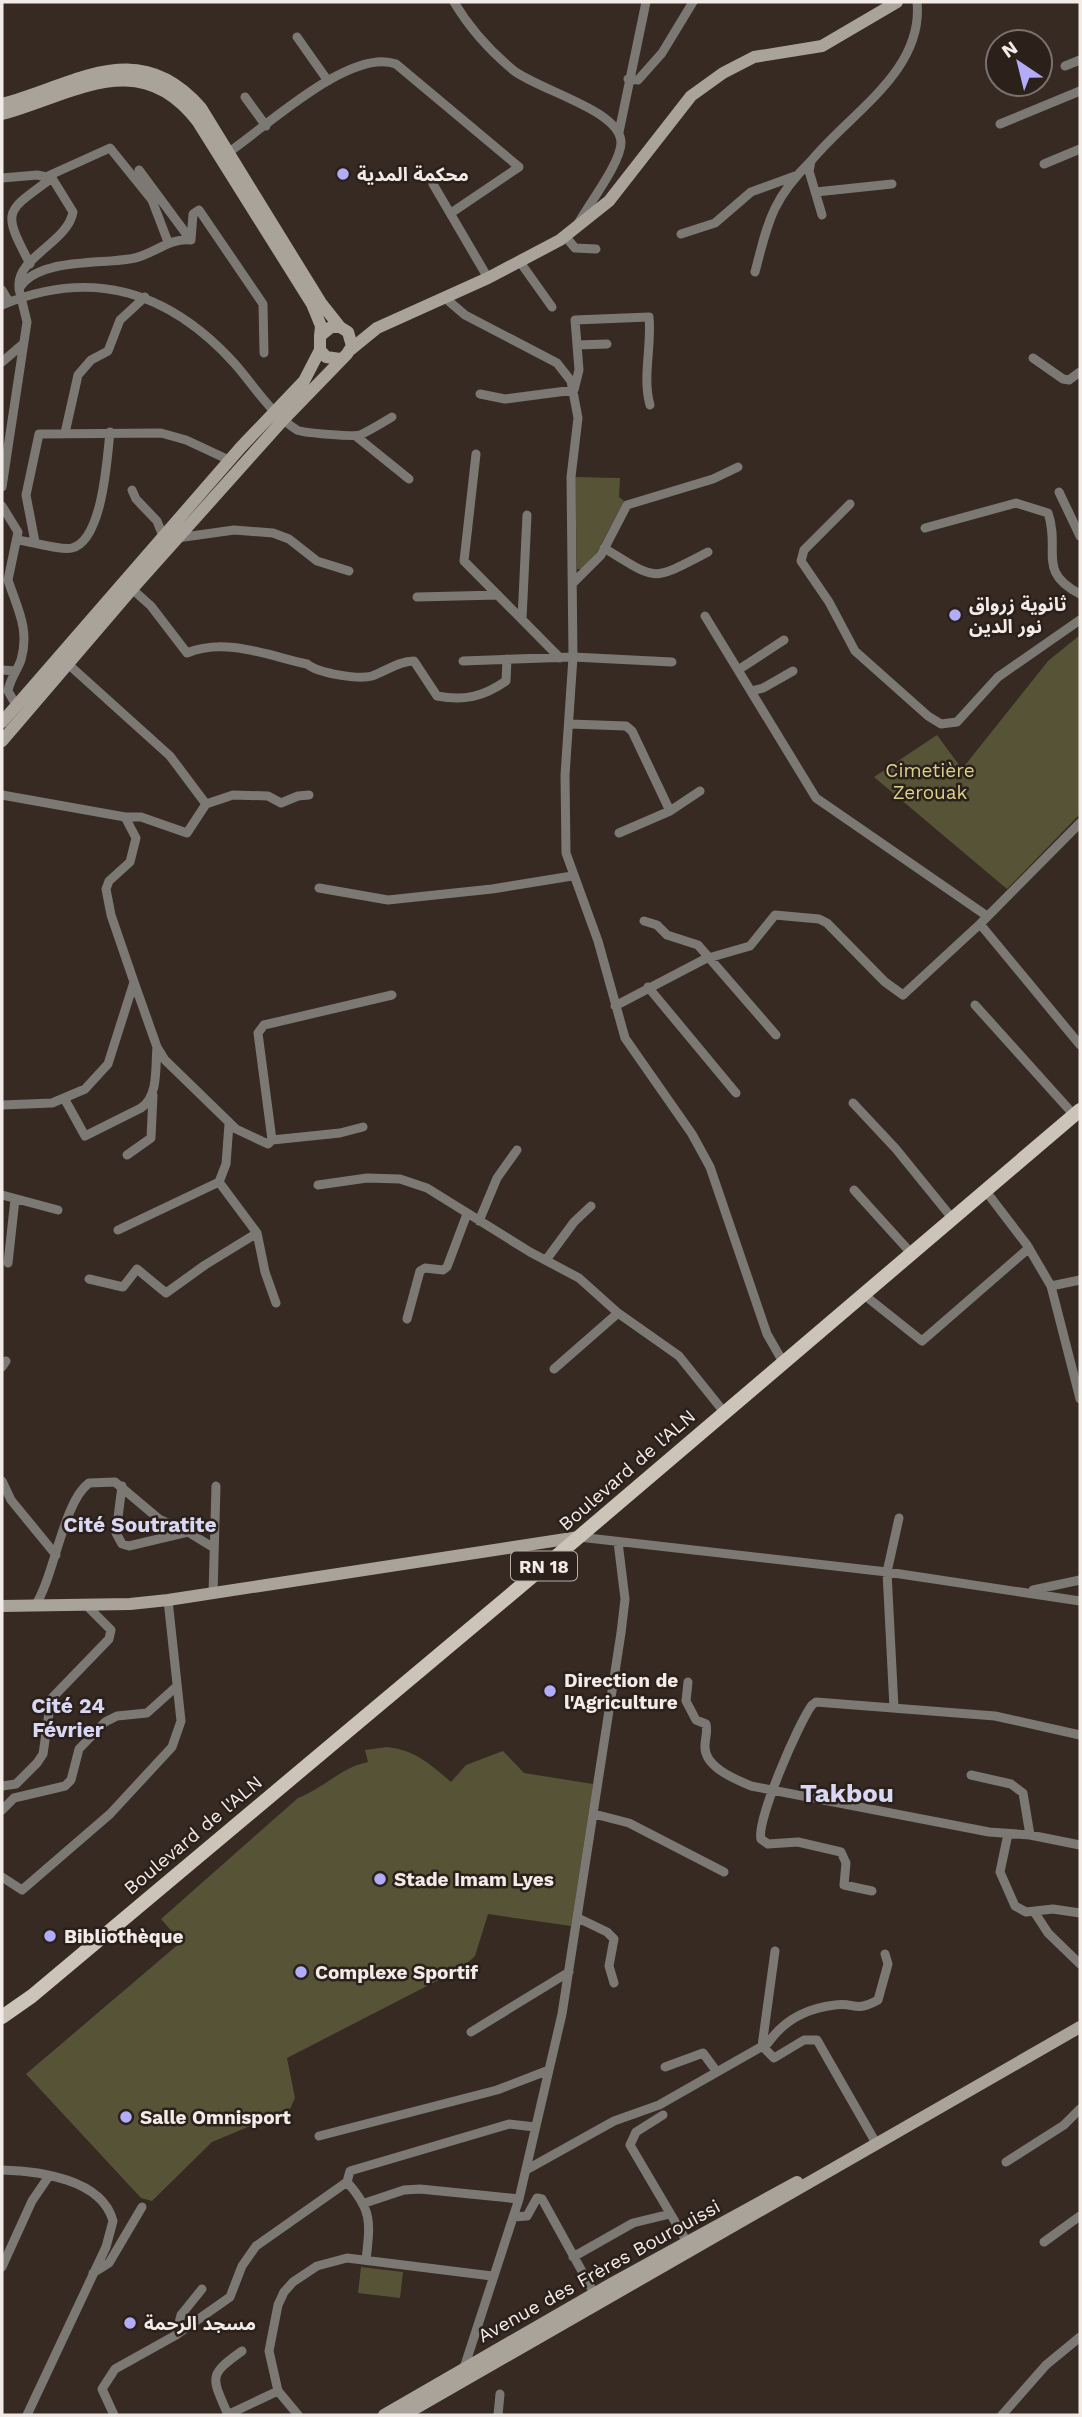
<svg xmlns="http://www.w3.org/2000/svg" width="1082" height="2417" font-family="'Work Sans','Noto Sans Arabic',sans-serif">
  <rect width="100%" height="100%" fill="#362a23"/>
  <path fill="#575337" d="M 575,477 L 620,478 L 619,497 L 624,501 L 597,552 L 582,569 L 577,569 Z
    M 1080,635 L 1080,814 L 1007,889 L 874,777 L 937,735 L 962,769 L 1048,661 Z
    M 387,1747 C 415,1750 430,1764 451,1782 L 466,1765 L 503,1751 L 524,1773 L 593,1784 L 571,1926 L 488,1914 L 475,1956 L 462,1968 L 287,2058 L 295,2098 L 290,2109 L 212,2142 L 152,2201 L 141,2198 L 26,2074 L 181,1942 L 161,1919 L 298,1798 C 324,1788 340,1768 368,1762 L 365,1750 Z
    M 361,2267 L 403,2272 L 400,2298 L 358,2293 Z"/>
  <g fill="none" stroke-linecap="round" stroke-linejoin="round">
    <path stroke="#7c7873" stroke-width="9" d="M 454,2 C 470,29 489,50 513,70 C 538,90 620,110 621,142 C 622,161 589,204 579,222
      M 297,37 L 328,81
      M 1065,66 L 1080,60
      M 628,79 L 638,80 L 662,53 L 693,2
      M 245,97 L 266,126
      M 1000,124 L 1080,91
      M 619,132 L 646,2
      M 229,152 C 267,126 351,47 396,64 L 519,167 L 451,213
      M 1044,164 L 1080,149
      M 139,170 L 190,239
      M 48,176 L 110,148 L 152,200 L 168,242
      M 2,178 L 37,175 L 52,178 L 73,212 C 68,242 16,258 19,287
      M 433,184 L 488,278
      M 816,192 L 892,184
      M 822,215 L 809,171 L 811,161 C 850,113 924,71 917,2
      M 681,234 L 715,223 L 751,192 L 795,176
      M 565,236 L 575,248 L 596,249
      M 520,262 L 552,307
      M 30,264 C 2,210 4,213 52,178
      M 755,272 C 768,222 772,199 811,161
      M 2,290 L 9,302
      M 444,297 L 465,315 L 557,363 L 571,381 L 578,418 L 571,477 L 573,657 L 565,775 L 566,853 L 598,941 L 625,1038 L 692,1134 L 710,1167 L 767,1334 L 783,1362
      M 2,305 C 94,267 170,292 235,364 C 255,387 271,414 297,430 C 302,433 355,437 360,435 C 371,430 382,423 392,417
      M 577,345 L 607,344
      M 1033,358 L 1063,379 L 1069,380 L 1080,372
      M 2,362 L 23,344
      M 480,394 L 505,399 L 574,390 L 579,370 L 575,320 L 649,317 C 652,347 642,377 650,405
      M 65,433 L 78,375 L 91,360 L 108,351 L 120,320 L 145,297
      M 357,437 L 409,479
      M 476,454 L 464,561 L 560,658
      M 2,487 L 27,322 L 19,289 C 36,257 103,265 135,258 C 156,253 168,238 191,240 L 193,214 L 199,210 L 263,304 L 264,353
      M 132,490 L 136,499 L 157,521 L 163,536
      M 1059,492 L 1080,536
      M 850,504 L 804,550 L 801,561 L 829,602 L 855,651 L 928,716 L 941,724 L 957,722 L 998,677 L 1080,620
      M 2,506 L 18,532 L 8,580 C 17,608 30,629 21,660 C 17,671 10,679 8,691 L 16,705
      M 925,528 L 1016,503 L 1048,513 C 1061,551 1036,571 1080,594
      M 177,538 L 234,530 L 273,533 L 289,539 L 317,561 L 349,571
      M 17,540 C 30,541 61,551 72,548 C 103,540 107,458 110,432
      M 35,542 L 26,495 L 39,434 L 161,433 L 186,440 L 229,460
      M 604,548 C 658,581 650,582 708,552
      M 574,582 L 601,555 L 627,505 L 713,479 L 738,467
      M 132,589 L 151,606 L 187,653 C 226,637 269,656 307,664 C 318,673 358,680 372,676 C 386,671 399,661 414,661 L 437,696 C 464,701 483,697 506,681 L 507,659
      M 417,597 L 498,595
      M 705,616 L 816,798 L 987,916
      M 522,619 L 527,515
      M 463,661 L 573,657 L 672,662
      M 68,664 L 170,756 L 206,804
      M 2,670 L 16,671
      M 738,670 L 784,640
      M 751,691 L 763,688 L 793,671
      M 570,724 L 626,726 L 632,731 L 670,811
      M 2,795 L 125,817 L 136,838 L 130,862 L 109,881 L 106,889 L 111,915 L 134,982 L 108,1064 L 85,1089 L 64,1098 L 52,1103 L 2,1105
      M 125,817 L 141,817 L 187,833 L 206,804 L 233,795 L 268,796 L 281,803 L 298,796 L 309,795
      M 619,833 L 670,811 L 700,791
      M 319,888 L 388,900 L 492,889 L 572,876
      M 644,921 L 657,925 L 667,935 L 698,945 L 776,1035
      M 980,924 L 1080,1045
      M 134,982 L 157,1047 L 165,1060 L 236,1129 L 268,1144 L 272,1140 L 258,1033 L 264,1025 L 392,995
      M 648,987 L 736,1093
      M 975,1005 L 1074,1115
      M 615,1006 L 705,959 L 750,946 L 775,915 L 819,919 L 827,923 L 885,982 L 903,995 L 980,924 L 1080,823
      M 64,1098 L 85,1136 L 141,1108 C 159,1096 155,1067 157,1047
      M 853,1103 L 896,1149 L 952,1218
      M 272,1140 L 340,1133 L 363,1127
      M 127,1155 L 151,1138 L 153,1095
      M 219,1182 L 257,1233 L 265,1272 L 276,1303
      M 318,1185 L 367,1178 L 400,1179 L 427,1188 L 530,1252 L 579,1278 L 618,1313 L 679,1356 L 724,1412
      M 854,1190 L 911,1253
      M 985,1190 L 1027,1245 L 1051,1286 L 1080,1399
      M 2,1195 L 58,1210
      M 479,1221 L 497,1178 L 517,1150
      M 118,1230 L 219,1182 L 226,1164 L 229,1124
      M 546,1260 L 574,1222 L 591,1206
      M 8,1263 L 15,1199
      M 89,1279 L 123,1287 L 137,1269 L 166,1293 L 205,1265 L 257,1233
      M 1051,1286 L 1080,1280
      M 863,1294 L 922,1341 L 1029,1248
      M 407,1319 L 420,1271 L 425,1268 L 443,1270 L 447,1267 L 467,1214
      M 2,1367 L 6,1361
      M 554,1369 L 618,1313
      M 2,1481 L 11,1500 L 56,1555
      M 122,1486 L 116,1533 L 122,1544 L 129,1546 L 188,1532
      M 579,1537 L 887,1572 L 1080,1601
      M 214,1548 L 188,1532 L 214,1526
      M 1033,1590 L 1080,1580
      M 213,1594 L 216,1486
      M 35,1606 C 55,1575 63,1502 89,1483 L 115,1482 L 159,1519 L 188,1532
      M 688,1682 L 686,1701 L 696,1720 L 706,1724 C 708,1733 705,1737 705,1746 C 704,1767 735,1779 751,1786 L 989,1832 L 1030,1835 L 1080,1845
      M 894,1708 L 887,1572 L 899,1518
      M 971,1775 L 1011,1784 L 1023,1793 L 1030,1835
      M 2,1786 L 16,1784 L 37,1763 L 43,1754 L 51,1699 L 109,1639 L 111,1630 L 86,1605
      M 2,1810 L 14,1798 L 65,1786 L 71,1780 L 79,1749 L 105,1722 L 117,1716 L 147,1713 L 177,1686
      M 594,1814 L 629,1823 L 724,1872
      M 1008,1834 L 1000,1872 L 1015,1906 L 1026,1912 L 1053,1909 L 1080,1913
      M 2,1877 L 22,1890 L 110,1814 L 172,1747 L 181,1721 L 168,1600
      M 872,1891 L 844,1885 L 846,1863 L 841,1852 L 798,1842 L 768,1844 L 761,1839 C 756,1821 799,1722 812,1705 L 816,1702 L 995,1716 L 1080,1735
      M 1035,1913 L 1048,1933 L 1080,1964
      M 578,1918 L 607,1932 L 614,1939 L 609,1966 L 614,1983
      M 775,1951 L 762,2046 L 774,2058 L 804,2040 L 817,2040 L 876,2143
      M 471,2032 L 569,1972
      M 665,2067 L 703,2053 L 717,2072
      M 663,2115 L 636,2132 L 630,2145 L 687,2242
      M 319,2136 L 497,2090 L 549,2070
      M 1006,2162 L 1064,2125 L 1080,2109
      M 2,2170 C 39,2171 102,2179 113,2221 L 106,2247 L 27,2415
      M 526,2170 L 614,2121 L 659,2105 L 768,2043 C 784,2020 808,2008 835,2005 C 856,2002 854,2013 878,2000 L 888,1964 L 885,1954
      M 365,2203 L 404,2190 L 420,2189 L 519,2199
      M 513,2217 L 527,2216 L 537,2198 L 542,2199 L 594,2293
      M 1044,2242 L 1080,2216
      M 573,2257 L 633,2223 L 670,2214
      M 366,2260 C 370,2223 373,2211 347,2182 L 350,2171 L 509,2124 L 535,2127
      M 2,2267 L 32,2201 L 49,2176
      M 93,2273 L 109,2263 L 142,2207
      M 176,2335 L 181,2315 L 202,2289
      M 463,2371 L 519,2199 L 562,2014 L 621,1633 L 625,1599 L 618,1542
      M 114,2415 L 102,2389 L 115,2369 L 176,2335 L 230,2297 L 242,2266 L 256,2246 L 347,2182
      M 227,2415 L 278,2391
      M 228,2415 C 212,2377 207,2376 242,2351
      M 298,2415 L 278,2391 L 269,2351 L 278,2305 L 284,2292 L 293,2282 L 317,2266 L 347,2258 L 492,2276
      M 498,2415 L 500,2394
      M 1002,2415 L 1046,2365 L 1080,2337"/>
    <path stroke="#a9a39a" stroke-width="12" d="M 2,104 C 75,85 138,35 201,108 L 321,303 L 340,327
      M 2,114 C 73,95 140,45 198,122 L 312,304 L 321,326 L 320,336
      M 350,350 L 377,328 L 488,278 L 560,240 L 609,201 L 691,96 L 723,73 L 754,57 L 822,46 L 897,2
      M 2,722 L 241,447 L 304,381 L 320,350
      M 2,741 L 132,589 L 284,419 L 347,354 L 352,346 L 348,332 L 340,327 L 331,327 L 320,336 L 320,350 L 326,357 L 340,359
      M 2,1606 L 130,1604 L 168,1600 L 579,1537
      M 384,2415 L 611,2284 L 797,2182
      M 404,2415 L 1080,2027"/>
    <path stroke="#ccc4b9" stroke-width="14" d="M 2,2017 L 32,1996 L 553,1559 L 1080,1110"/>
  </g>
  <g fill="#b2adf9" stroke="#2b201a" stroke-width="2.5">
    <circle cx="343" cy="174" r="7"/>
    <circle cx="955" cy="615" r="7"/>
    <circle cx="550" cy="1691" r="7"/>
    <circle cx="380" cy="1879" r="7"/>
    <circle cx="50" cy="1936" r="7"/>
    <circle cx="301" cy="1972" r="7"/>
    <circle cx="126" cy="2117" r="7"/>
    <circle cx="130" cy="2323" r="7"/>
  </g>
  <g text-anchor="middle" dominant-baseline="central" stroke-width="5" stroke-linejoin="round" paint-order="stroke">
    <rect fill="#2b201a" stroke="#b7aeaa" stroke-width="2" x="511" y="1551.5" width="66" height="29" rx="5"/>
    <g font-size="18" font-weight="bold" fill="#f3ebe7">
      <text x="544" y="1566">RN 18</text>
    </g>
    <g font-size="19" font-weight="bold" fill="#f3ebe7" stroke="#2b201a" text-anchor="start">
      <text x="357" y="174">محكمة المدية</text>
      <text x="969" y="604">ثانوية زرواق<tspan x="969" dy="22">نور الدين</tspan></text>
      <text x="564" y="1680">Direction de<tspan x="564" dy="22">l'Agriculture</tspan></text>
      <text x="394" y="1879">Stade Imam Lyes</text>
      <text x="64" y="1936">Bibliothèque</text>
      <text x="315" y="1972">Complexe Sportif</text>
      <text x="140" y="2117">Salle Omnisport</text>
      <text x="144" y="2323">مسجد الرحمة</text>
    </g>
    <g font-size="19" fill="#dbd28e" stroke="#2b201a">
      <text x="930" y="770">Cimetière<tspan x="930" dy="22">Zerouak</tspan></text>
    </g>
    <g font-size="19" fill="#f3ebe7" stroke="#2b201a">
      <text transform="translate(627 1470) rotate(-41)">Boulevard de l'ALN</text>
      <text transform="translate(193 1835) rotate(-40)">Boulevard de l'ALN</text>
      <text transform="translate(599 2271) rotate(-29)">Avenue des Frères Bourouissi</text>
    </g>
    <g font-size="21" font-weight="bold" fill="#d8d7f4" stroke="#2b201a">
      <text x="140" y="1524">Cité Soutratite</text>
      <text x="68" y="1705">Cité 24<tspan x="68" dy="24">Février</tspan></text>
    </g>
    <g font-size="26" font-weight="bold" fill="#d8d7f4" stroke="#2b201a">
      <text x="847" y="1793">Takbou</text>
    </g>
  </g>
  <rect width="1082" height="2417" fill="none" stroke="#f3ebe7" stroke-width="7"/>
  <g transform="translate(1019 63) rotate(325)"><circle r="33" fill="#2b201a" stroke="#7b716c" stroke-width="2"/>
  <path d="M0-5L12 26L0 18L-12 26Z" fill="#b2adf9"/>
  <text y="-10" font-size="19" font-weight="bold" text-anchor="middle" fill="#f3ebe7">N</text>
  </g>
</svg>
